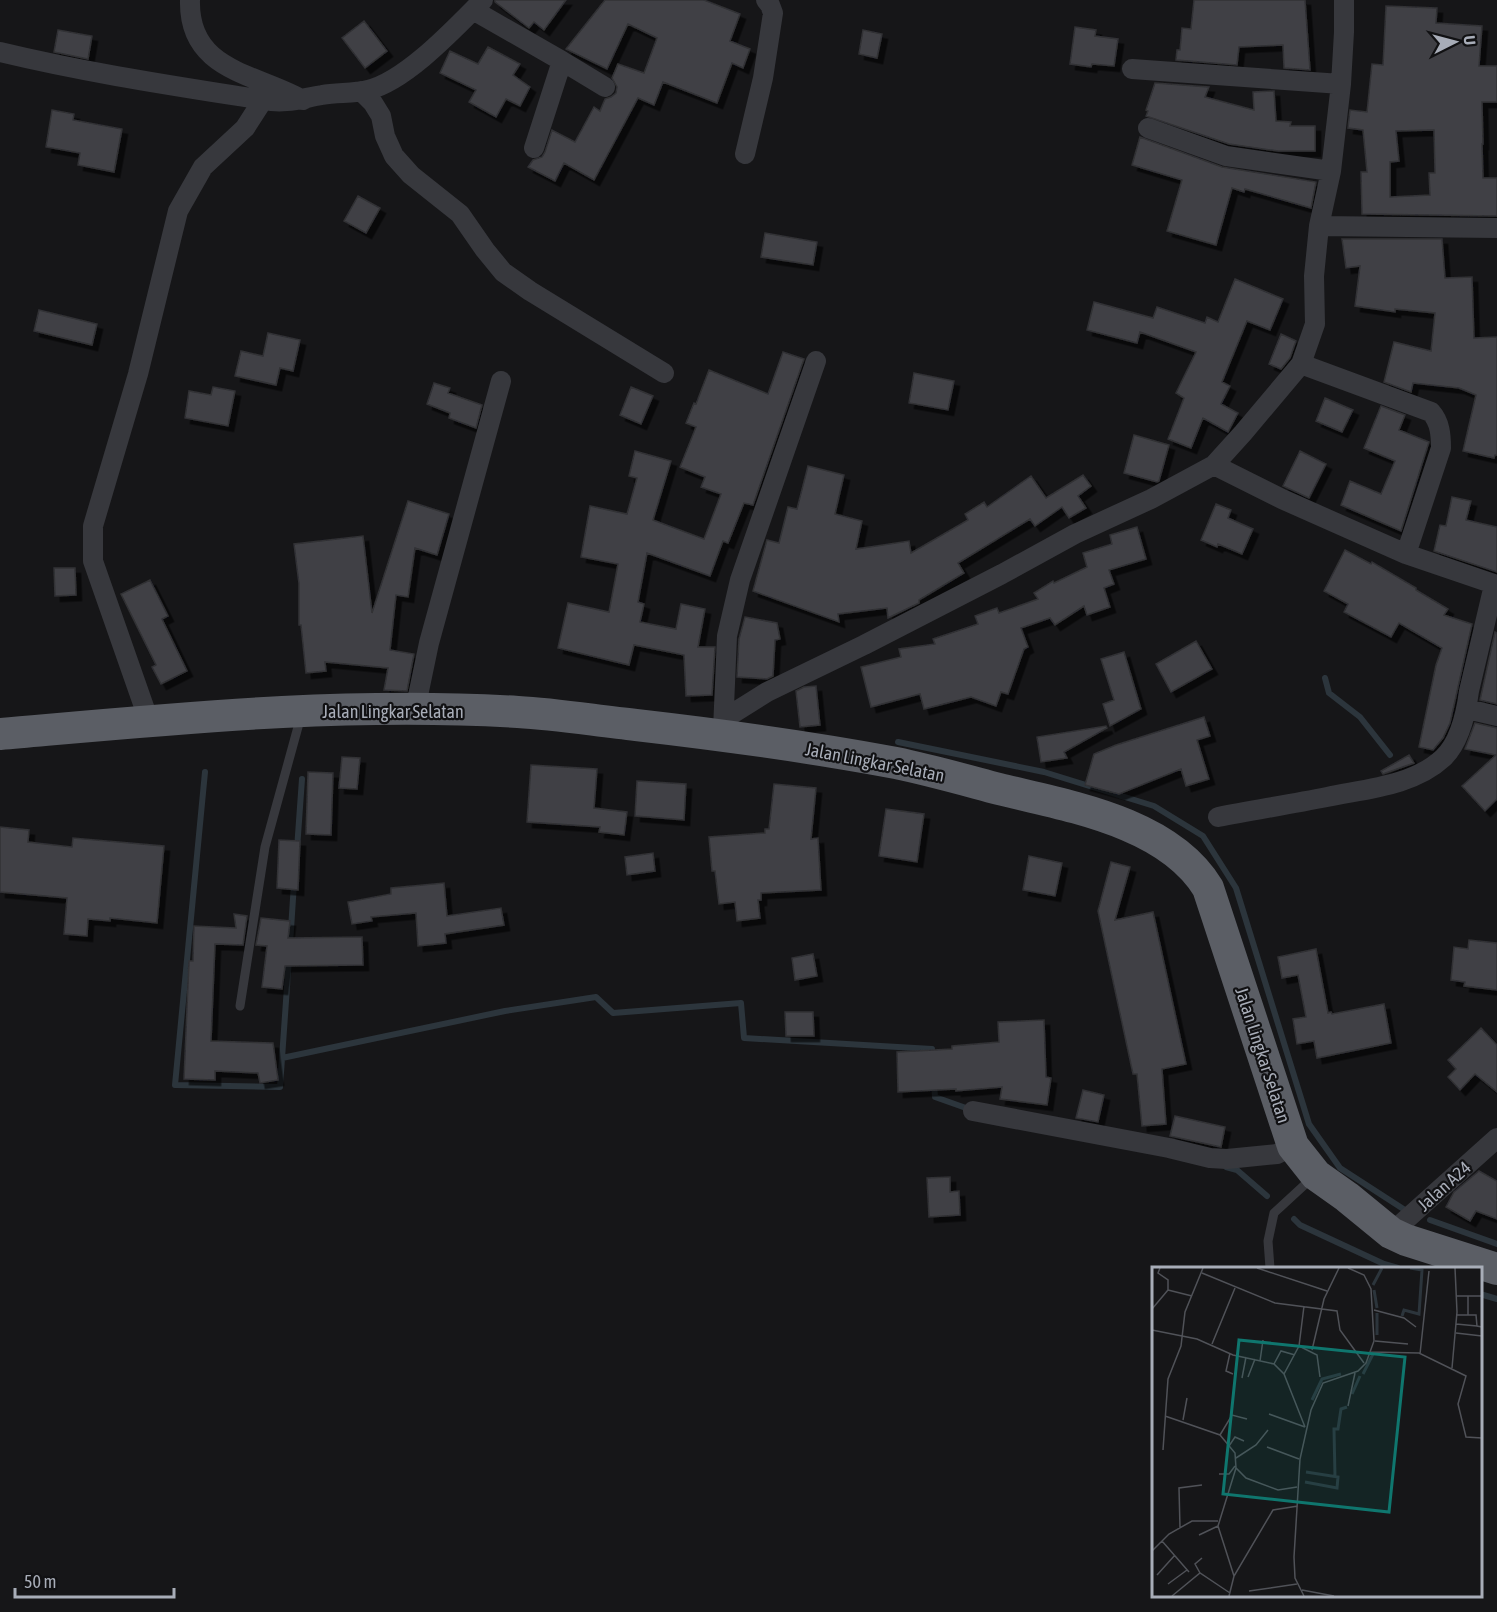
<svg xmlns="http://www.w3.org/2000/svg" width="1497" height="1612" font-family="'Asap Condensed',sans-serif">
  <defs>
    <filter id="shadow"><feDropShadow dx="5.5" dy="5.5" stdDeviation="0" flood-color="#0009"/></filter>
  </defs>
  <rect width="100%" height="100%" fill="#161618"/>
  <g fill="none" stroke-linecap="round" stroke-linejoin="round">
    <path stroke="#2c353c" stroke-width="6" d="M 1325,678 L 1329,693 L 1360,717 L 1390,755
      M 898,742 L 1044,772 L 1154,806 L 1203,836 L 1236,888 L 1309,1124 L 1340,1168 L 1408,1212
      M 205,772 L 175,1085 L 280,1087 L 289,958
      M 297,849 L 302,779
      M 290,945 L 294,883
      M 282,1058 L 505,1011 L 596,997 L 613,1013 L 741,1003 L 744,1038 L 932,1049 L 932,1058
      M 934,1083 L 935,1097 L 966,1108 L 970,1112
      M 1226,1167 L 1237,1170 L 1267,1196
      M 1294,1219 L 1300,1225 L 1384,1264 L 1398,1268
      M 1430,1220 L 1497,1244
      M 1480,1294 L 1497,1299"/>
  </g>
  <path fill="#404145" stroke="#303034" stroke-width="1.5" fill-rule="evenodd" filter="url(#shadow)" d="M 495,0 L 566,0 L 544,30 L 534,22 L 529,28 L 495,2 Z
    M 605,0 L 704,0 L 740,14 L 730,41 L 750,49 L 743,68 L 732,63 L 717,103 L 663,82 L 654,105 L 638,98 L 594,180 L 564,163 L 555,181 L 528,167 L 533,160 L 542,157 L 545,152 L 552,130 L 575,142 L 594,107 L 600,111 L 605,99 L 611,97 L 616,93 L 617,87 L 612,78 L 618,64 L 644,73 L 657,38 L 628,24 L 607,69 L 566,49 Z
    M 1194,0 L 1305,0 L 1310,70 L 1284,68 L 1283,45 L 1239,47 L 1237,65 L 1176,60 L 1177,50 L 1180,50 L 1182,28 L 1191,29 Z
    M 1386,6 L 1437,8 L 1436,23 L 1482,26 L 1479,66 L 1497,66 L 1497,102 L 1482,102 L 1483,144 L 1482,144 L 1483,178 L 1497,178 L 1497,216 L 1362,214 L 1361,172 L 1367,172 L 1363,130 L 1348,128 L 1350,110 L 1367,112 L 1372,64 L 1383,65 ZM 1434,130 L 1435,173 L 1429,173 L 1430,195 L 1390,197 L 1390,162 L 1399,161 L 1396,131 Z
    M 364,21 L 387,51 L 365,68 L 342,38 Z
    M 1075,27 L 1096,30 L 1095,36 L 1118,39 L 1114,66 L 1092,64 L 1091,67 L 1070,64 Z
    M 58,30 L 92,36 L 88,59 L 54,52 Z
    M 863,30 L 882,34 L 877,58 L 859,54 Z
    M 488,47 L 520,64 L 513,75 L 530,87 L 520,106 L 506,99 L 496,117 L 469,102 L 476,90 L 440,73 L 450,51 L 478,64 Z
    M 1155,83 L 1209,87 L 1205,97 L 1254,110 L 1253,92 L 1274,91 L 1276,121 L 1291,122 L 1290,126 L 1315,126 L 1315,151 L 1278,151 L 1229,144 L 1146,116 L 1148,111 L 1146,110 Z
    M 52,110 L 74,114 L 73,120 L 122,129 L 114,172 L 78,165 L 80,153 L 46,147 Z
    M 1140,137 L 1222,167 L 1316,182 L 1311,208 L 1245,189 L 1244,192 L 1232,188 L 1216,245 L 1167,231 L 1182,180 L 1132,165 Z
    M 358,196 L 380,208 L 366,233 L 344,221 Z
    M 765,233 L 817,242 L 813,265 L 761,257 Z
    M 1342,239 L 1442,239 L 1445,278 L 1472,277 L 1474,338 L 1497,337 L 1497,455 L 1495,455 L 1494,458 L 1463,451 L 1476,395 L 1459,388 L 1413,383 L 1411,392 L 1384,382 L 1394,342 L 1431,351 L 1435,313 L 1395,309 L 1395,312 L 1355,306 L 1360,266 L 1346,268 Z
    M 1235,279 L 1283,299 L 1270,330 L 1247,321 L 1222,382 L 1230,386 L 1221,404 L 1238,413 L 1228,432 L 1203,418 L 1191,448 L 1168,439 L 1184,398 L 1176,393 L 1196,352 L 1140,332 L 1137,343 L 1087,330 L 1094,302 L 1153,318 L 1157,307 L 1205,323 L 1207,317 L 1218,322 Z
    M 39,310 L 97,324 L 92,345 L 34,331 Z
    M 268,333 L 300,340 L 293,371 L 280,368 L 276,385 L 235,376 L 241,351 L 263,356 Z
    M 1281,334 L 1296,341 L 1290,358 L 1281,369 L 1269,364 Z
    M 783,352 L 804,359 L 753,505 L 744,503 L 728,543 L 723,541 L 710,576 L 647,553 L 638,602 L 644,604 L 640,622 L 676,629 L 681,604 L 705,609 L 698,647 L 715,647 L 712,695 L 686,696 L 684,655 L 634,645 L 629,665 L 558,648 L 568,603 L 609,612 L 618,564 L 581,557 L 590,506 L 627,514 L 637,478 L 629,476 L 635,451 L 671,461 L 653,520 L 704,539 L 721,494 L 701,487 L 705,477 L 680,467 L 696,427 L 686,423 L 694,403 L 696,404 L 709,370 L 768,394 Z
    M 914,373 L 954,381 L 948,410 L 909,403 Z
    M 434,383 L 450,388 L 448,393 L 482,405 L 476,428 L 449,418 L 450,413 L 427,404 Z
    M 213,387 L 235,391 L 228,426 L 185,418 L 189,391 L 211,395 Z
    M 631,387 L 653,396 L 641,424 L 620,415 Z
    M 1325,398 L 1353,410 L 1342,432 L 1316,421 Z
    M 1381,406 L 1405,415 L 1399,430 L 1429,442 L 1401,531 L 1341,505 L 1350,481 L 1381,494 L 1395,461 L 1364,448 Z
    M 1134,435 L 1169,445 L 1159,481 L 1157,482 L 1124,473 Z
    M 1300,451 L 1326,464 L 1309,498 L 1283,486 Z
    M 808,466 L 844,475 L 835,514 L 862,521 L 856,549 L 909,541 L 911,553 L 968,520 L 965,514 L 984,502 L 987,507 L 1031,476 L 1046,498 L 1083,475 L 1091,486 L 1078,496 L 1086,508 L 1069,518 L 1062,507 L 1035,526 L 1030,519 L 958,563 L 964,573 L 919,600 L 919,603 L 888,618 L 887,608 L 838,614 L 839,622 L 753,591 L 767,540 L 779,543 L 788,507 L 797,509 Z
    M 1452,497 L 1471,501 L 1466,520 L 1497,527 L 1497,572 L 1434,551 L 1440,525 L 1446,526 Z
    M 408,501 L 449,514 L 437,555 L 415,548 L 408,597 L 396,595 L 390,650 L 414,654 L 407,691 L 384,690 L 388,668 L 325,662 L 326,671 L 306,673 L 301,625 L 299,625 L 299,584 L 294,544 L 363,536 L 372,613 Z
    M 1216,504 L 1231,510 L 1228,518 L 1253,529 L 1242,554 L 1218,544 L 1217,547 L 1201,540 Z
    M 1137,527 L 1146,559 L 1109,570 L 1114,584 L 1104,588 L 1110,607 L 1087,615 L 1084,606 L 1055,625 L 1050,618 L 1021,628 L 1028,647 L 1024,649 L 1008,694 L 1001,692 L 996,706 L 971,697 L 924,709 L 920,694 L 871,707 L 861,667 L 901,657 L 899,649 L 935,644 L 933,639 L 978,624 L 975,616 L 997,608 L 999,613 L 1038,599 L 1034,593 L 1053,581 L 1054,583 L 1087,567 L 1083,553 L 1112,544 L 1110,535 Z
    M 1345,550 L 1371,564 L 1372,562 L 1416,588 L 1416,590 L 1448,609 L 1444,615 L 1472,624 L 1450,723 L 1443,738 L 1433,750 L 1419,747 L 1436,665 L 1442,648 L 1399,623 L 1391,637 L 1344,612 L 1348,604 L 1324,591 Z
    M 54,568 L 75,568 L 76,595 L 55,596 Z
    M 150,580 L 168,616 L 162,619 L 187,671 L 161,684 L 152,667 L 156,665 L 121,594 Z
    M 745,617 L 777,623 L 780,639 L 775,640 L 773,676 L 767,679 L 737,677 L 739,639 Z
    M 1495,632 L 1497,633 L 1497,704 L 1480,700 Z
    M 1196,641 L 1212,669 L 1171,692 L 1156,664 Z
    M 1124,652 L 1141,709 L 1110,726 L 1103,704 L 1114,700 L 1101,659 Z
    M 816,686 L 820,725 L 800,727 L 796,691 L 804,687 Z
    M 1204,717 L 1210,736 L 1197,740 L 1209,779 L 1186,786 L 1181,769 L 1119,794 L 1085,785 L 1094,754 L 1116,745 Z
    M 1475,723 L 1497,728 L 1497,799 L 1485,811 L 1462,786 L 1496,755 L 1465,749 Z
    M 1106,726 L 1107,728 L 1064,752 L 1067,758 L 1041,762 L 1037,737 Z
    M 1409,755 L 1414,763 L 1383,774 L 1381,771 Z
    M 342,757 L 360,758 L 357,789 L 339,788 Z
    M 531,765 L 597,769 L 594,808 L 627,812 L 624,835 L 599,832 L 600,827 L 527,822 Z
    M 308,772 L 333,773 L 331,835 L 306,834 Z
    M 637,781 L 686,784 L 684,820 L 635,816 Z
    M 774,784 L 816,788 L 811,839 L 818,838 L 821,890 L 761,893 L 761,900 L 758,900 L 760,918 L 737,921 L 735,902 L 719,904 L 715,871 L 712,871 L 709,837 L 765,833 L 765,829 L 769,829 Z
    M 886,809 L 924,814 L 917,862 L 879,856 Z
    M 0,827 L 29,830 L 28,842 L 72,847 L 73,838 L 164,846 L 157,923 L 110,918 L 110,921 L 88,919 L 87,936 L 64,934 L 67,898 L 0,892 Z
    M 279,840 L 300,841 L 298,890 L 277,888 Z
    M 653,853 L 655,871 L 627,875 L 625,857 Z
    M 1029,856 L 1062,863 L 1055,896 L 1023,890 Z
    M 1111,862 L 1130,867 L 1115,920 L 1153,912 L 1186,1064 L 1162,1069 L 1166,1124 L 1142,1126 L 1137,1074 L 1133,1074 L 1098,911 Z
    M 444,883 L 447,916 L 501,908 L 504,925 L 445,934 L 446,943 L 418,946 L 416,913 L 371,917 L 372,921 L 352,924 L 348,902 L 391,894 L 391,888 Z
    M 234,914 L 247,916 L 243,945 L 215,944 L 211,1041 L 273,1043 L 278,1080 L 260,1083 L 258,1073 L 215,1071 L 215,1080 L 184,1079 L 189,961 L 193,961 L 194,926 L 236,928 Z
    M 261,918 L 290,921 L 288,938 L 362,937 L 363,965 L 285,966 L 282,989 L 262,987 L 267,946 L 256,945 Z
    M 1469,940 L 1497,943 L 1497,990 L 1464,986 L 1465,982 L 1451,980 L 1454,947 L 1468,949 Z
    M 1316,949 L 1328,1013 L 1331,1012 L 1332,1014 L 1384,1004 L 1391,1043 L 1317,1058 L 1314,1041 L 1297,1044 L 1293,1019 L 1306,1017 L 1298,975 L 1282,978 L 1278,957 Z
    M 813,954 L 817,976 L 795,980 L 792,958 Z
    M 785,1012 L 813,1012 L 814,1036 L 786,1036 Z
    M 1044,1020 L 1046,1077 L 1051,1078 L 1047,1105 L 1000,1099 L 1002,1087 L 956,1091 L 956,1089 L 898,1092 L 897,1052 L 952,1049 L 952,1046 L 999,1042 L 998,1022 Z
    M 1481,1028 L 1497,1045 L 1497,1092 L 1475,1074 L 1460,1090 L 1448,1077 L 1456,1069 L 1448,1060 Z
    M 1083,1090 L 1104,1095 L 1098,1122 L 1076,1118 Z
    M 1175,1116 L 1225,1127 L 1221,1147 L 1170,1136 Z
    M 1479,1171 L 1497,1181 L 1497,1219 L 1476,1211 L 1470,1221 L 1446,1207 L 1454,1192 Z
    M 950,1177 L 950,1192 L 959,1191 L 960,1215 L 929,1217 L 927,1178 Z"/>
  <g fill="none" stroke-linecap="round" stroke-linejoin="round">
    <path stroke="#37383d" stroke-width="9" d="M 240,1006 L 265,847 L 301,716
      M 1270,1268 L 1268,1241 L 1274,1213 L 1312,1178"/>
    <path stroke="#37383d" stroke-width="20" d="M 190,0 C 188,71 255,73 303,100
      M 473,10 L 562,61 L 534,148
      M 0,52 C 87,73 175,86 263,100 L 245,128 L 203,167 L 178,211 L 138,374 L 93,526 L 93,561 L 149,721
      M 562,61 L 605,87
      M 1132,69 L 1341,84
      M 361,91 L 373,103 L 381,116 L 385,136 L 394,156 L 411,175 L 460,214 L 485,250 L 503,272 L 530,291 L 664,373
      M 263,100 C 286,104 299,99 322,95 C 337,92 353,94 368,90 C 406,81 455,28 483,0
      M 1148,128 L 1226,156 L 1331,171
      M 745,154 L 763,78 L 773,13 L 770,5 L 766,0
      M 1319,226 L 1497,228
      M 1301,364 L 1431,412 C 1440,422 1441,435 1441,448 L 1406,554
      M 1214,465 L 1282,499 L 1406,554 L 1497,585
      M 1467,709 L 1497,716
      M 415,710 L 429,643 L 501,381
      M 724,719 L 767,692 L 864,645 L 1002,574 L 1075,534 L 1151,499 L 1214,465 L 1243,433 L 1301,364 L 1315,324 L 1314,276 L 1319,226 L 1331,171 L 1341,84 L 1344,32 L 1344,0
      M 723,730 L 727,636 L 740,580 L 816,361
      M 1218,817 C 1255,810 1291,804 1327,797 C 1365,789 1413,786 1443,758 C 1460,742 1466,714 1469,691 L 1494,585
      M 973,1111 L 1169,1148 L 1210,1158 L 1227,1159 L 1277,1154 L 1293,1146
      M 1391,1233 L 1497,1138"/>
    <path stroke="#5b5e65" stroke-width="32" d="M 0,734 C 172,719 345,701 518,712 C 557,714 597,721 636,725 C 723,735 810,747 896,763 C 930,770 965,780 999,789 C 1068,806 1168,822 1208,888 L 1293,1146 L 1316,1175 L 1347,1197 L 1391,1233 L 1406,1240 L 1497,1269"/>
  </g>
  <g text-anchor="middle" dominant-baseline="central" stroke-width="4.5" stroke-linejoin="round" paint-order="stroke">
    <g font-size="18" fill="#a8adb8" stroke="#111113">
      <text x="393" y="711">Jalan Lingkar Selatan</text>
      <text transform="translate(875 762) rotate(11)">Jalan Lingkar Selatan</text>
      <text transform="translate(1263 1055) rotate(72)">Jalan Lingkar Selatan</text>
      <text transform="translate(1444 1186) rotate(-42)">Jalan A24</text>
    </g>
  </g>
  <g transform="translate(1152 1267)">
    <rect width="330" height="330" fill="#161618"/>
    <path fill="none" stroke="#2c353c" stroke-width="3" d="M 221,18 L 230,1M 222,23 L 225,41M 225,46 L 225,68M 250,49 L 252,43 L 267,47 L 270,3 L 258,1M 211,107 L 221,87M 200,127 L 208,109M 160,133 L 170,112 L 189,107M 183,210 L 182,162 L 186,162 L 189,142 L 195,140M 153,215 L 185,221 L 186,210 L 154,205"/>
    <path fill="none" stroke="#505258" stroke-width="1.5" d="M 105,1 L 175,24M 50,6 L 123,36 L 185,44 L 188,63 L 212,96M 16,23 L 40,29M 305,29 L 330,29M 0,42 L 16,23 L 16,13 L 6,6 L 8,1M 222,43 L 252,51 L 264,60M 305,48 L 324,48 L 325,59 L 330,60M 316,48 L 316,29M 304,57 L 325,59M 0,63 L 45,72 L 81,88 L 122,97 L 132,107 L 153,160M 304,66 L 330,69M 223,74 L 256,77M 60,77 L 83,21M 147,79 L 165,88 L 168,110M 160,83 L 172,32 L 187,1M 219,85 L 267,86 L 314,109 L 306,137 L 314,170 L 330,171M 78,86 L 74,104 L 81,107M 268,87 L 277,4M 108,94 L 111,73M 122,97 L 129,84 L 143,88M 300,101 L 305,45 L 303,1M 132,107 L 147,79 L 152,39M 96,110 L 103,92M 90,111 L 94,90M 196,139 L 203,106M 117,147 L 153,160M 13,149 L 68,168 L 83,186 L 84,201M 31,153 L 35,131M 68,168 L 80,148 L 95,152M 77,179 L 83,170 L 92,174M 115,180 L 147,192M 11,183 L 16,112 L 29,79 L 33,45 L 51,1M 84,191 L 104,178 L 116,163M 67,207 L 77,207 L 83,199M 28,261 L 27,221 L 50,218M 47,268 L 66,259M 10,274 L 37,305M 0,284 L 17,267 L 40,254 L 66,254M 48,306 L 43,297 L 50,291M 5,308 L 23,288M 82,309 L 66,259 L 84,201 L 94,211 L 126,223 L 145,220M 16,317 L 35,303M 150,323 L 182,329M 97,324 L 145,317M 20,329 L 48,306 L 78,326M 77,329 L 82,309 L 121,243 L 146,239M 152,329 L 143,311 L 142,290 L 148,192 L 159,143 L 171,116 L 206,104 L 214,96 L 222,74 L 219,22 L 212,8 L 196,1"/>
    <path fill="#0f766e" fill-opacity="0.15" stroke="#0f766e" stroke-width="3" d="M 87,73 L 253,90 L 237,245 L 71,227 Z"/>
    <rect width="330" height="330" fill="none" stroke="#a8adb8" stroke-width="3"/>
  </g>
  <g transform="translate(1455 42) rotate(84)" stroke="#111113" stroke-width="4.5" paint-order="stroke">
  <path d="M0-4.5L10 22L0 15L-10 22Z" fill="#a8adb8"/>
  <text y="-9" font-size="16" font-weight="bold" text-anchor="middle" fill="#a8adb8">U</text>
  </g>
  <path d="M15 1588v9h159v-9" fill="none" stroke="#a8adb8" stroke-width="3"/>
  <text x="24" y="1588" font-size="18" fill="#a8adb8" stroke="#111113" stroke-width="4.5" paint-order="stroke">50 m</text>
</svg>
